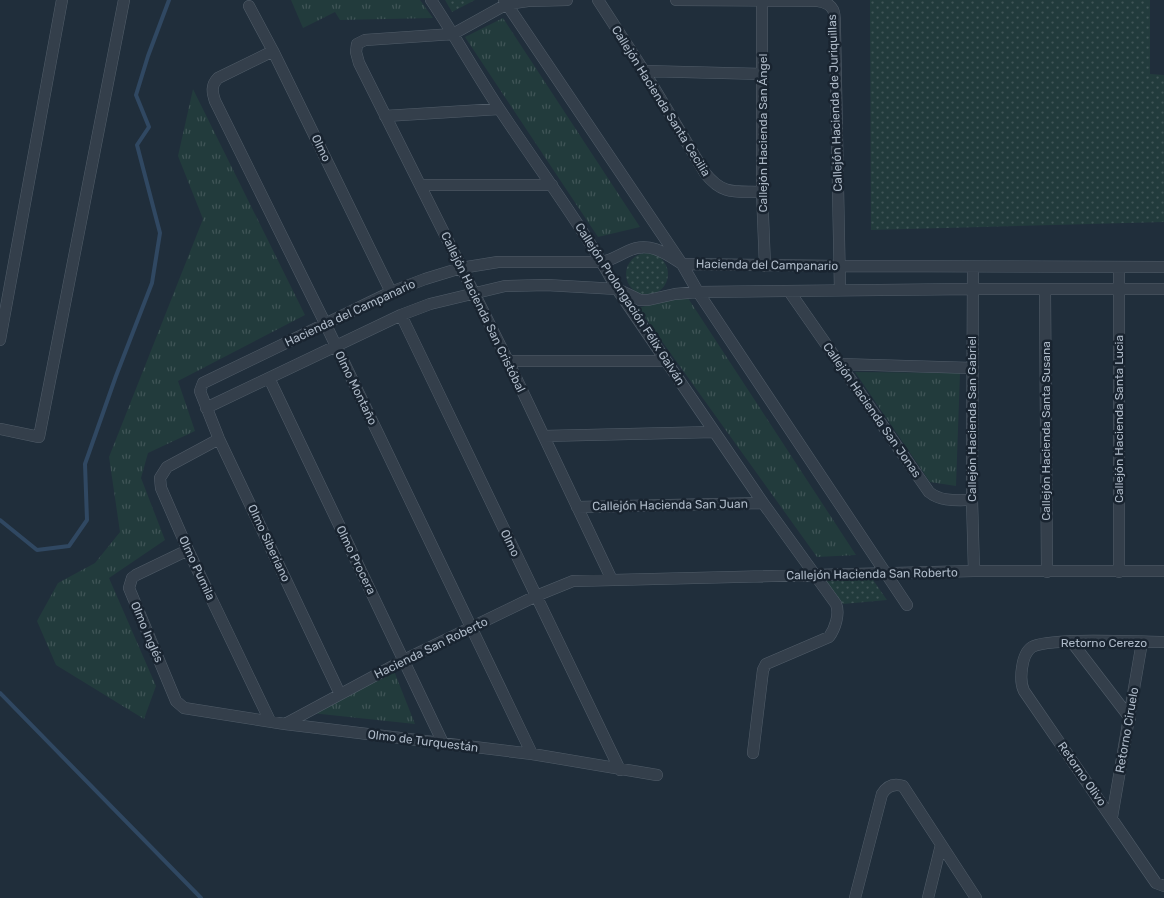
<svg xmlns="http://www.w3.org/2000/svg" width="1164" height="898" font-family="Rubik,sans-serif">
  <defs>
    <pattern id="grass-dots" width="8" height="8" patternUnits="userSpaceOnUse" patternTransform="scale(1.25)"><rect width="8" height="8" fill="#223b3c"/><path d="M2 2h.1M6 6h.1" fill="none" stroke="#405557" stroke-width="1.8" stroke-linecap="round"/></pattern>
    <pattern id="park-tufts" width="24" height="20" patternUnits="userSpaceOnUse" patternTransform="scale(1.25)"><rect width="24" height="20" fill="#223b3c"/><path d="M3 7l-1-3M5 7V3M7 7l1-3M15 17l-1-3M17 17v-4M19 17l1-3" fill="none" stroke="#405557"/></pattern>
  </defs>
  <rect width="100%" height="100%" fill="#202e3b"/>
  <path fill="url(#grass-dots)" d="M 445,0 L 475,0 L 452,12 Z
    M 870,0 L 1150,0 L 1150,74 L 1164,75 L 1164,222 L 871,230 Z
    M626 274a21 21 0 1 1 42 0a21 21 0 1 1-42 0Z
    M 873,580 L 887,600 L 843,604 L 826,581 Z"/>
  <path fill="url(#park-tufts)" d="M 291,0 L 420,0 L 433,18 L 340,20 L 335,12 L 303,28 Z
    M 503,18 L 640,227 L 598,237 L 465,37 Z
    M 193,89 L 305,315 L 178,381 L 195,431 L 148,453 L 141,478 L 165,540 L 109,578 L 156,686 L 144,719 L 56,665 L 37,621 L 58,583 L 95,563 L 120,532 L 109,457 L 203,219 L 178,156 Z
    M 686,295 L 856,555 L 817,557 L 638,308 Z
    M 855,372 L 960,373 L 956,486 L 930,482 Z
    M 394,671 L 415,724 L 302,712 Z"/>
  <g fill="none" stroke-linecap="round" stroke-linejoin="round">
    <path stroke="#304862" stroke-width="4" d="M 0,520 L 37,550 L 69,546 L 87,520 L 85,464 L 116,376 L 152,283 L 160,233 L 137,145 L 149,127 L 136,95 L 148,56 L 169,0
      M 0,693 L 201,898"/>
    <defs>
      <path id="minor" d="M 431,0 C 455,36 476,74 500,110 C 540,170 583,227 617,289 L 763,503 L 836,604 C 840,614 835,629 829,637 L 766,664 L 763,670 L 753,753
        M 504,0 L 682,264 L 698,292 L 907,605
        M 567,0 L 528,1 L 507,4 L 453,34 L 365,40 L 357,44 L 356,52 L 359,63 L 508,361 L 612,580
        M 598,0 L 644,71 L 705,173 C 723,196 736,191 762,192
        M 676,0 L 818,1 C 837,4 835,15 835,31 L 840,290
        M 762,0 L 762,192 L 765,266
        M 249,6 L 273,51 L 391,292
        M 273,51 L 218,78 C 211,85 212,92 215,101 L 325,323 L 532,754
        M 644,71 L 763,74
        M 385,116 L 499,109
        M 420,185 L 552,185
        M 973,267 L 972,500 L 974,571
        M 1045,289 L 1047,572
        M 789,291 L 929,492 C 941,502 957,500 972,500
        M 401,315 L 620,770
        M 0,340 L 62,0
        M 508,361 L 665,361
        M 839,364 L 972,368
        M 269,378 L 443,743
        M 206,408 L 401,315 L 430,304 L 505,286 L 546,285 L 617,289 L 640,300 L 648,300 L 675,294 L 698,292 L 973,289 L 1164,289
        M 0,429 L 39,437 L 124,0
        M 544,436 L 714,432
        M 219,439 L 167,467 L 160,478 L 161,488 L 188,550 L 270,721
        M 577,507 L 763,503
        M 188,550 L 136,575 L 132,578 L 129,588 L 176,701 L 184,708 L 285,724 L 532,754 L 657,775
        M 1119,572 L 1119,267
        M 1071,641 L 1130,718
        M 1164,642 C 1140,642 1048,637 1032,647 C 1021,654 1019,681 1024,691 L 1156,883 L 1164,886
        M 340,694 L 219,439 L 200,391 L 203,383 L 391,292 L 425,279 L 461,268 L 498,262 L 602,262 C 612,260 619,255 628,251 C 649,241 665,253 682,264 L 839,266 L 1164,267
        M 285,724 L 404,660 L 536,596 L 573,581 L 974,571 L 1164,571
        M 1112,817 L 1142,642
        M 855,898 L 882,794 C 887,786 894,783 903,786 L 976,898
        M 928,898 L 941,845"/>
    </defs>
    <use href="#minor" stroke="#515d69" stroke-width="12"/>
    <use href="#minor" stroke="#343f4b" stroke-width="11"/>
  </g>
  <g text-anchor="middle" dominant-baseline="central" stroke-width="5" stroke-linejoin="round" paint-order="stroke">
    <g font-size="12" fill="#aebac8" stroke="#192430">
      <text transform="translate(661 101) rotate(58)">Callejón Hacienda Santa Cecilia</text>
      <text transform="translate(835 103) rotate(-92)">Callejón Hacienda de Juriquillas</text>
      <text transform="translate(763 133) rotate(-90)">Callejón Hacienda San Ángel</text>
      <text transform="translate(321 148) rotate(64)">Olmo</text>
      <text transform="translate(767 265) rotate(1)">Hacienda del Campanario</text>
      <text transform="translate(630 304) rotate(57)">Callejón Prolongación Félix Galván</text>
      <text transform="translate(483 312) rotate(64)">Callejón Hacienda San Cristóbal</text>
      <text transform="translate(350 313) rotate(-25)">Hacienda del Campanario</text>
      <text transform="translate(356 388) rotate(64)">Olmo Montaño</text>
      <text transform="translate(872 410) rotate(55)">Callejón Hacienda San Jonas</text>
      <text transform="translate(972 419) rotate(-90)">Callejón Hacienda San Gabriel</text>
      <text transform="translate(1119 419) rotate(-90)">Callejón Hacienda Santa Lucia</text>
      <text transform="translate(1046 431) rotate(-90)">Callejón Hacienda Santa Susana</text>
      <text transform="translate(670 505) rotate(-1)">Callejón Hacienda San Juan</text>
      <text transform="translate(269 543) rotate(65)">Olmo Siberiano</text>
      <text transform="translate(510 543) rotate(64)">Olmo</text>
      <text transform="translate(356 560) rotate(64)">Olmo Procera</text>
      <text transform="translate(197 568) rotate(65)">Olmo Pumila</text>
      <text transform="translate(872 574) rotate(-1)">Callejón Hacienda San Roberto</text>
      <text transform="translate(147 632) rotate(67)">Olmo Inglés</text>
      <text x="1104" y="643">Retorno Cerezo</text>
      <text transform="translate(431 648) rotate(-26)">Hacienda San Roberto</text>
      <text transform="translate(1127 730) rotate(-80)">Retorno Ciruelo</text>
      <text transform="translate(423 741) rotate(7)">Olmo de Turquestán</text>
      <text transform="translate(1082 774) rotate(55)">Retorno Olivo</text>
    </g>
  </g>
</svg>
